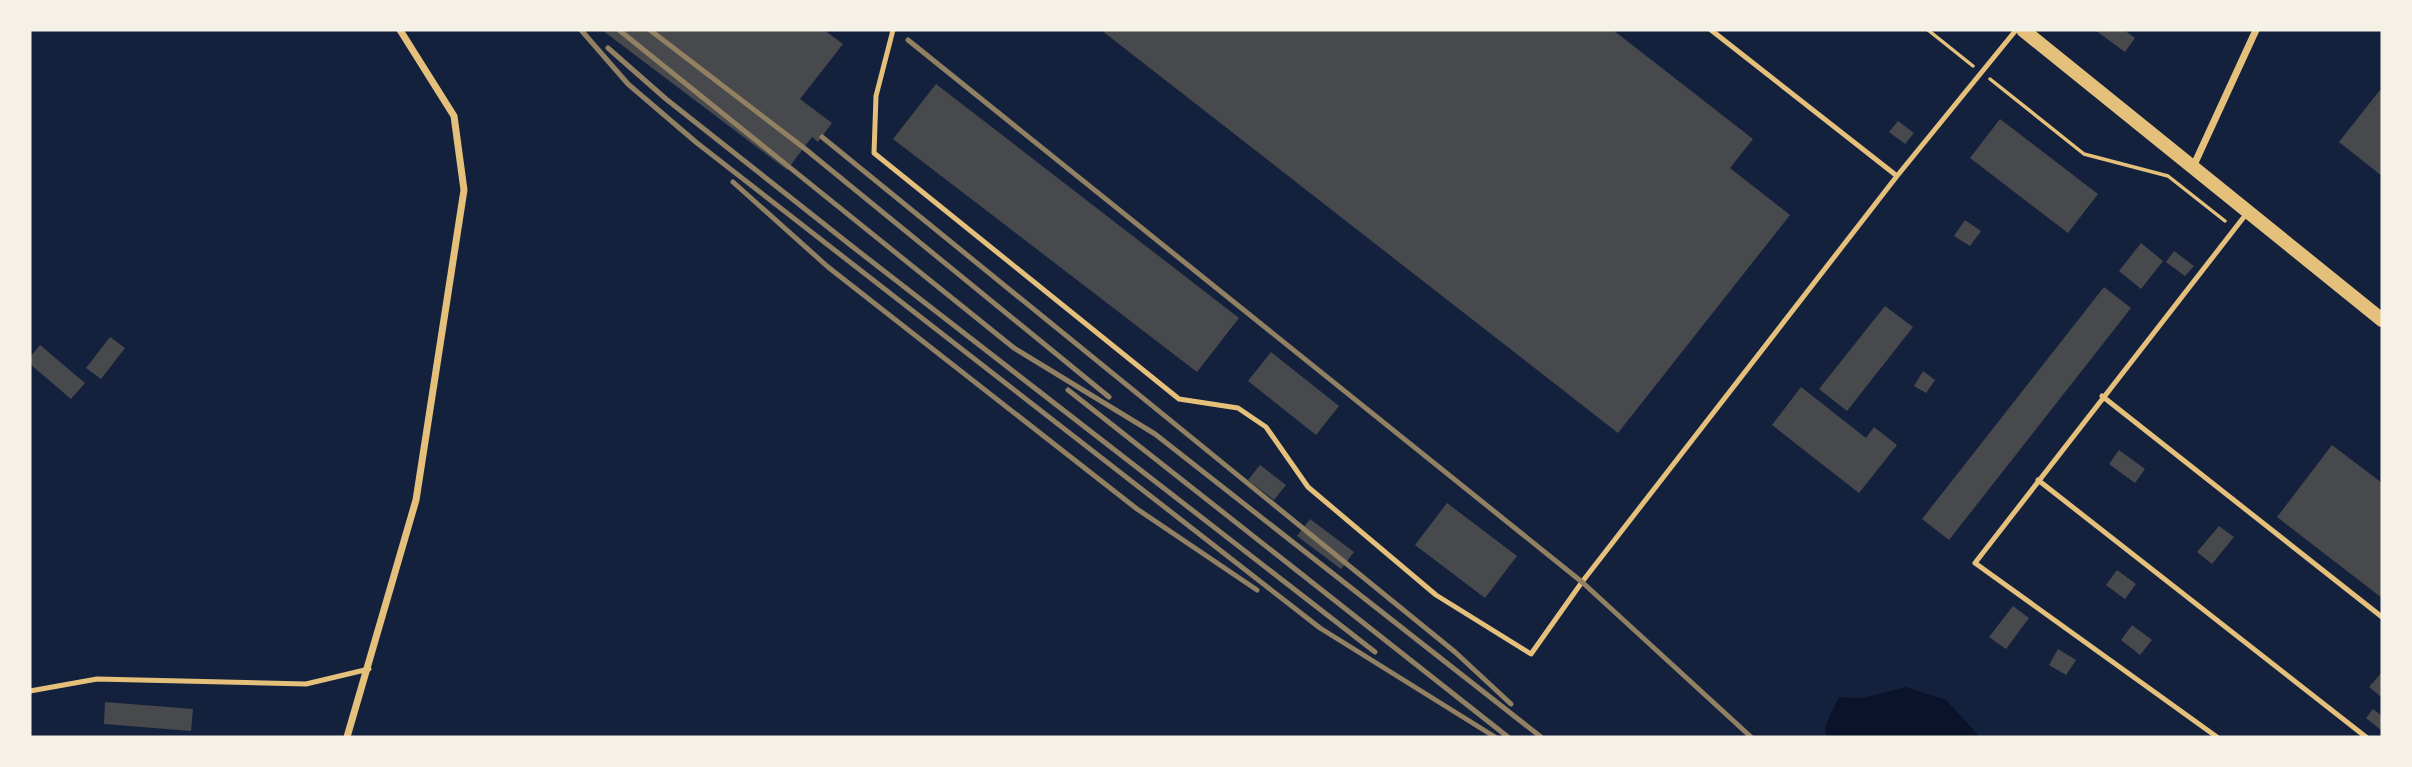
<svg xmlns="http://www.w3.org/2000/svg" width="2412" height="767" font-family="Ubuntu,sans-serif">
  <rect width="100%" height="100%" fill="#14213d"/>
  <path fill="#0b132b" d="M 1906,687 L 1946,700 L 1980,737 L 1827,737 L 1825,726 L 1839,697 L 1863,698 Z"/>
  <path fill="#48494c" d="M 602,30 L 824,30 L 843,44 L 800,99 L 832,123 L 818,142 L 812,137 L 787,170 Z
    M 1101,30 L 1613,30 L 1753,139 L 1730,168 L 1790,215 L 1618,433 Z
    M 2095,30 L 2124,30 L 2135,38 L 2125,52 Z
    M 936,84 L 1239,318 L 1197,372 L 893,139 Z
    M 2380,90 L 2382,92 L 2382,176 L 2339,142 Z
    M 2000,119 L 2098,194 L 2068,233 L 1970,158 Z
    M 1898,121 L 1914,133 L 1905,144 L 1889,132 Z
    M 1965,220 L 1981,231 L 1970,246 L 1954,236 Z
    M 2141,243 L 2163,261 L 2141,289 L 2119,271 Z
    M 2174,251 L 2194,266 L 2185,276 L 2166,262 Z
    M 2104,287 L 2131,308 L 1949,540 L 1922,519 Z
    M 1885,306 L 1913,327 L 1847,411 L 1819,389 Z
    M 110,337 L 125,348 L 101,379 L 86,368 Z
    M 40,345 L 85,383 L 71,399 L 30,364 L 30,357 Z
    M 1271,352 L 1339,406 L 1316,435 L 1248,381 Z
    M 1923,371 L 1935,380 L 1926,393 L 1914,386 Z
    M 1801,387 L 1866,438 L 1874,427 L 1897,445 L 1859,493 L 1772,425 Z
    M 2332,445 L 2382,483 L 2382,598 L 2277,517 Z
    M 2119,450 L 2145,469 L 2135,483 L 2109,464 Z
    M 1260,465 L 1286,485 L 1274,500 L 1248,480 Z
    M 1447,503 L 1517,556 L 1485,598 L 1415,545 Z
    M 1310,519 L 1354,552 L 1341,569 L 1297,536 Z
    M 2219,526 L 2234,537 L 2212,564 L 2197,552 Z
    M 2117,570 L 2136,584 L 2125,599 L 2106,585 Z
    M 2013,606 L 2029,618 L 2006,649 L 1989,637 Z
    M 2132,625 L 2152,640 L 2140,655 L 2121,640 Z
    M 2058,649 L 2076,660 L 2066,675 L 2049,665 Z
    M 2382,672 L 2382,694 L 2380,696 L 2369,687 Z
    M 105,702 L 193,709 L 191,731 L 104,724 Z
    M 2373,709 L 2382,716 L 2382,731 L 2366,718 Z"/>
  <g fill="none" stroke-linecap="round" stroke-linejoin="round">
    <path stroke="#e5c07b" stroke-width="3.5" d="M 1928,30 L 1973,66
      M 1990,79 L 2084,154 L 2168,176 L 2225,221"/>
    <path stroke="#e5c07b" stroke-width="5" d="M 893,30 L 876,96 L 874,153 L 1179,399 L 1238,408 L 1266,427 L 1308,487 L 1436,595 L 1531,654 L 1582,582 L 1897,176 L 2016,30
      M 1711,30 L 1897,176
      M 2102,396 L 2382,617
      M 2038,480 L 2366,737
      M 30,691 L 97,679 L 306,684 L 369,669
      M 2217,737 L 1975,563 L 2247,213"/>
    <path stroke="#e5c07b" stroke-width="7" d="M 2193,167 L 2256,30
      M 347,737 L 416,500 L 464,190 L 454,116 L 400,30"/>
    <path stroke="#e5c07b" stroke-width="14" d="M 2023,30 L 2382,320"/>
    <path stroke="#918062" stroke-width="5" d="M 581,30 L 628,84 L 697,143 L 1320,628 L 1495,737
      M 619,30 L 1014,348 L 1155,434 L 1541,737
      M 650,30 L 804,148 L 1109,397
      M 908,40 L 1582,582 L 1751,737
      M 608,48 L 666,99 L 853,247 L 1375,652
      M 822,137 L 1455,652 L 1511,704
      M 733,182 L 828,267 L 1137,509 L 1257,590
      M 1068,390 L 1508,737"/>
  </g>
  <rect width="2412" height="767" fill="none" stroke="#f6f1e7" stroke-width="63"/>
</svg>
